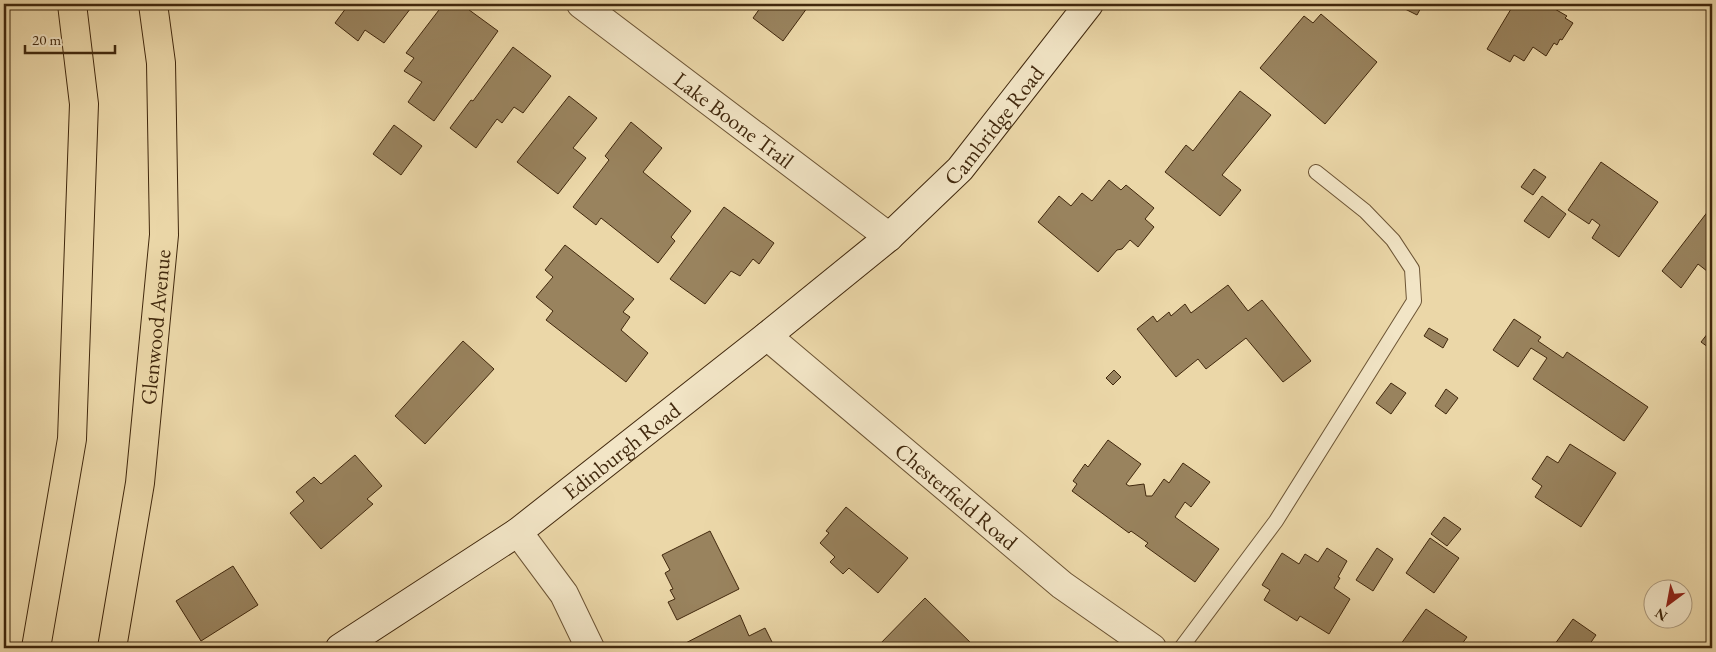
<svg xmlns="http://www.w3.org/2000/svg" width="1716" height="652" font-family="'EB Garamond',serif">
  <rect width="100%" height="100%" fill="#ebd7a8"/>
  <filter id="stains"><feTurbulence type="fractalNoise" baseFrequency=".004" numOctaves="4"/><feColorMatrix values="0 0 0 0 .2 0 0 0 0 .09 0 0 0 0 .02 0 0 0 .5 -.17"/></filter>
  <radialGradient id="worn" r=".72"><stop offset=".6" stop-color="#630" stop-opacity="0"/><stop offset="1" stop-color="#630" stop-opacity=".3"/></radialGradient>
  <path fill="#99835e" stroke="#41280d" d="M 349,4 L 414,4 L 384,43 L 365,30 L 358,41 L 335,23 Z
    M 450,4 L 461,4 L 498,31 L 434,121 L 408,102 L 422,82 L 404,71 L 414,58 L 406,53 L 442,6 L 447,9 Z
    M 763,4 L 810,4 L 783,41 L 753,18 Z
    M 1395,4 L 1423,4 L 1417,15 Z
    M 1514,4 L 1546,4 L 1567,16 L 1565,18 L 1573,23 L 1562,40 L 1560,39 L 1557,45 L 1554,43 L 1546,56 L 1533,47 L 1524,61 L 1514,55 L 1510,62 L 1487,49 Z
    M 1321,14 L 1377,62 L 1325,124 L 1260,68 L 1304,16 L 1313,23 Z
    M 513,47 L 551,76 L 523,113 L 514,107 L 502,123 L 497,119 L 476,148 L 450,128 L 471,100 L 473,101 Z
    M 1240,91 L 1271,115 L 1222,175 L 1241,190 L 1220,216 L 1165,172 L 1186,145 L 1193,151 Z
    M 569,96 L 597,118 L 573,148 L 586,158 L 558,194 L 517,162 Z
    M 631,122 L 662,148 L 643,172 L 691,211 L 671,237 L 675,241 L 658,263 L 601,218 L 596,225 L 573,207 L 609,160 L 605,156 Z
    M 394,125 L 422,146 L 401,175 L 373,154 Z
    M 1601,162 L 1658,202 L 1619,257 L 1592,238 L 1600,225 L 1592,219 L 1589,224 L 1568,210 Z
    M 1534,169 L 1546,177 L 1533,195 L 1521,187 Z
    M 1109,180 L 1121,190 L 1126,185 L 1154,208 L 1145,219 L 1154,227 L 1138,247 L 1130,240 L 1122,249 L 1117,250 L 1098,272 L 1038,222 L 1059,196 L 1071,206 L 1082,193 L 1092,201 Z
    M 1542,196 L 1566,214 L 1549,238 L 1524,221 Z
    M 1712,206 L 1712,275 L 1698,264 L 1681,288 L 1662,271 Z
    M 724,207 L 774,243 L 759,264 L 753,259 L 740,276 L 731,271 L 705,304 L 670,279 Z
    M 565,245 L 634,299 L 623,312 L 630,317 L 621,330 L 648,353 L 626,382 L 546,320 L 553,311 L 536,297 L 553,277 L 545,270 Z
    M 1228,285 L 1248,311 L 1262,300 L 1311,361 L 1283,382 L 1246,338 L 1206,369 L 1198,359 L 1176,377 L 1137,329 L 1153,316 L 1157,322 L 1169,312 L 1171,316 L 1185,304 L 1191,313 Z
    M 1514,319 L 1541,337 L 1538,341 L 1563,358 L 1567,352 L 1648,407 L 1624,441 L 1533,379 L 1547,358 L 1531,348 L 1518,367 L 1493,350 Z
    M 1429,328 L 1448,339 L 1443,348 L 1424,336 Z
    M 1712,328 L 1712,350 L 1701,342 Z
    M 463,341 L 494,369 L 425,444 L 395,416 Z
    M 1114,370 L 1121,377 L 1113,385 L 1106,378 Z
    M 1391,383 L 1406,393 L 1391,414 L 1376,403 Z
    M 1446,389 L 1458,398 L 1446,414 L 1435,406 Z
    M 1108,440 L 1141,464 L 1126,484 L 1129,486 L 1144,484 L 1146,496 L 1152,496 L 1164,479 L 1169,483 L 1183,463 L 1210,482 L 1191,507 L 1185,502 L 1175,517 L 1219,549 L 1195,582 L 1145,546 L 1148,543 L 1131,531 L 1129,533 L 1072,491 L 1077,484 L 1073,481 L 1085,464 L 1088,467 Z
    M 1570,444 L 1616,473 L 1581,527 L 1535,497 L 1542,486 L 1532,479 L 1547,456 L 1558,463 Z
    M 355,455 L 382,486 L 367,499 L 373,504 L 321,549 L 290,513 L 304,501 L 296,492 L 314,477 L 321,484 Z
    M 846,507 L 908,558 L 878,593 L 849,568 L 843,574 L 830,562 L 835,557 L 820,543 L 829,533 L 826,531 Z
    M 1444,517 L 1461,529 L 1447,546 L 1431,534 Z
    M 710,531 L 739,589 L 677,620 L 668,602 L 675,599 L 670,590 L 673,589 L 665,573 L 670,570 L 662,555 Z
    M 1430,538 L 1459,558 L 1434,593 L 1406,573 Z
    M 1327,548 L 1347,561 L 1338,577 L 1340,578 L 1334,588 L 1350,599 L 1329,634 L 1300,616 L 1297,621 L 1264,600 L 1270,590 L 1262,585 L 1282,553 L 1299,564 L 1305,554 L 1318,562 Z
    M 1377,548 L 1393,559 L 1373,591 L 1356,580 Z
    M 233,566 L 258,605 L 201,641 L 176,601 Z
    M 925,598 L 976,648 L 876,648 Z
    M 1426,609 L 1467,637 L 1459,648 L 1398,648 Z
    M 740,615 L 749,636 L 765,628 L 775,648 L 676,648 Z
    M 1573,619 L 1596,635 L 1587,648 L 1552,648 Z"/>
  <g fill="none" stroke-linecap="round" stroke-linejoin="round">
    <defs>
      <path id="lane" d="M 1181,648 L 1276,521 L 1414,301 L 1412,269 L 1393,240 L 1365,211 L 1316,172"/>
      <g id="street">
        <path id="s1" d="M 581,4 L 889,237"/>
        <path id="s2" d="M 767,336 L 1062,585 L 1152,648"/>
        <path d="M 518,532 L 564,594 L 590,648"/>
      </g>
      <g id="secondary">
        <path id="s3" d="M 340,648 L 518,532 L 767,336 L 889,237 L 960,169 L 1089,4"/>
      </g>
      <g id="primary">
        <path d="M 36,648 L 72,439 L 84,104 L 72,4"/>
        <path id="s4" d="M 112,648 L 140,483 L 164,235 L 161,63 L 153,4"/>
      </g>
    </defs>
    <use href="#lane" stroke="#6c5434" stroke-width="16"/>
    <use href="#street" stroke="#6c5434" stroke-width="30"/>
    <use href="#secondary" stroke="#41280d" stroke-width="30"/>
    <use href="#primary" stroke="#41280d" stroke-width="30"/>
    <use href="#lane" stroke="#f2e5c6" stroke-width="14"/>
    <use href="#street" stroke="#f2e5c6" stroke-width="28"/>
    <use href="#secondary" stroke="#f2e5c6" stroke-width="28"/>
    <use href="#primary" stroke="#ebd7a8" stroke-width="28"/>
  </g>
  <g text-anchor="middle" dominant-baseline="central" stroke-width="4.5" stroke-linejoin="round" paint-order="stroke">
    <g font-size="22" fill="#41280d" stroke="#f2e5c6">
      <text stroke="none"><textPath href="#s1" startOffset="192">Lake Boone Trail</textPath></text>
      <text stroke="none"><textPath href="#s3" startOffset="840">Cambridge Road</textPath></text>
      <text stroke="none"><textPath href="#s4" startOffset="324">Glenwood Avenue</textPath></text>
      <text stroke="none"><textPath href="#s3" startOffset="344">Edinburgh Road</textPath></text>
      <text stroke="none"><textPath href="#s2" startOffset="248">Chesterfield Road</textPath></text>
    </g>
  </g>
  <rect width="1716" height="652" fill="none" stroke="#ebd7a8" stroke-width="20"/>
  <rect x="5" y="5" width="1706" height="642" fill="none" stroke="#41280d" stroke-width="2.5"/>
  <rect x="10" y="10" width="1696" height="632" fill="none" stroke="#41280d"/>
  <g transform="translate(1668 604) rotate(212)"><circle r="24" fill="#f2e5c6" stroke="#ab997c"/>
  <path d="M0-4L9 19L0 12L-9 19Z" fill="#8f2418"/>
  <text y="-8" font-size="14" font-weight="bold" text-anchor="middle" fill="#41280d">N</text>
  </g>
  <path d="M25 45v8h90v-8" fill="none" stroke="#41280d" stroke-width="2.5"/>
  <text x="32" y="45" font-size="15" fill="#41280d" stroke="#f2e5c6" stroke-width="4" paint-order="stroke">20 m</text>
  <rect width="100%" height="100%" filter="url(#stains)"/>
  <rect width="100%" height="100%" fill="url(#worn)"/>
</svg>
